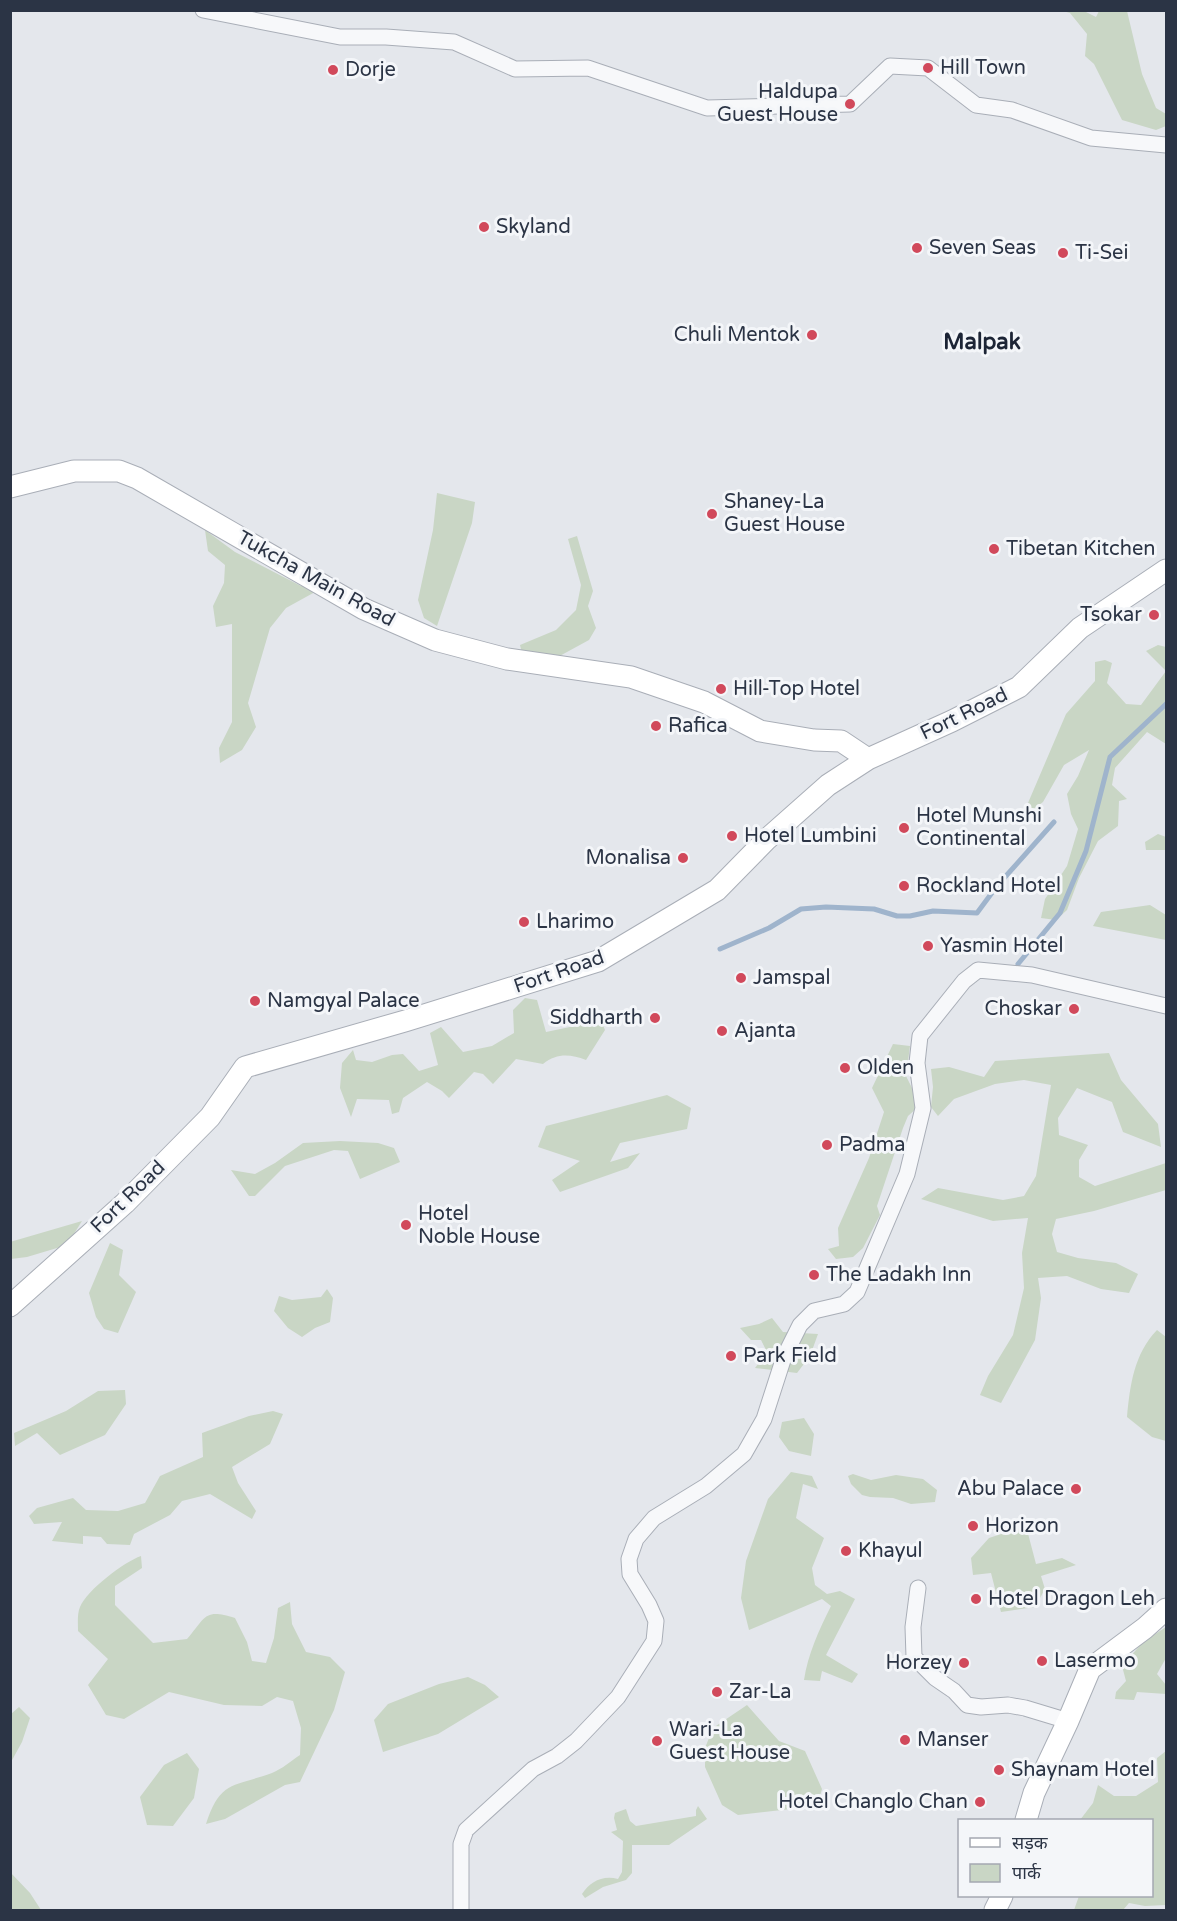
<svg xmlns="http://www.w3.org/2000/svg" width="1177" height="1921" font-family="'Varela Round','Noto Sans Devanagari',sans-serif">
  <rect width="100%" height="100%" fill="#e4e7ec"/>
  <path fill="#c9d6c5" d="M 1063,11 L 1084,11 L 1096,17 L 1099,11 L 1127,11 L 1142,74 L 1156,108 L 1166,114 L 1166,126 L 1156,130 L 1122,120 L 1094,64 L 1085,56 L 1087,34 L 1070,13 Z
    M 437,493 L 475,502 L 472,523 L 437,626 L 424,618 L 418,600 L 433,530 Z
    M 205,530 L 235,552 L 301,586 L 311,586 L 315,592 L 286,608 L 270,628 L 248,703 L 256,727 L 242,750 L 220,763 L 219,748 L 232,722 L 232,624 L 216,627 L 213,606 L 224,583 L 225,565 L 208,551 Z
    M 577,536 L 593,591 L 588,606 L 596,628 L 589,640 L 556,658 L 522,653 L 520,645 L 556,630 L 576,610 L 581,585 L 568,539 Z
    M 1158,645 L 1166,647 L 1166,671 L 1146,651 Z
    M 1105,660 L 1112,663 L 1107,683 L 1126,704 L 1141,705 L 1166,671 L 1166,744 L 1147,732 L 1115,768 L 1112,785 L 1127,799 L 1119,801 L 1118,826 L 1098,841 L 1079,878 L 1067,910 L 1056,920 L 1041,918 L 1045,899 L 1067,866 L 1078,829 L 1071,814 L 1067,794 L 1078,776 L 1089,750 L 1064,765 L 1043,802 L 1030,812 L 1028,803 L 1066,714 L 1095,681 L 1095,662 Z
    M 1158,834 L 1166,837 L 1166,850 L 1146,850 L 1145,842 Z
    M 1150,905 L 1166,915 L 1166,940 L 1093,926 L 1101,912 Z
    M 525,998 L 537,1000 L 546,1032 L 589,1023 L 599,1015 L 605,1030 L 586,1060 C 570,1054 557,1053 543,1064 L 516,1059 L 493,1084 L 483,1074 L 474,1072 L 449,1098 L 442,1091 L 427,1082 L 403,1098 L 399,1112 L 392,1114 L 389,1100 L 357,1099 L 351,1117 L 340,1088 L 342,1063 L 353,1050 L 356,1060 L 372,1062 L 392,1055 L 403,1054 L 419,1071 L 438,1065 L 430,1033 L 441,1027 L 463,1052 L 492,1046 L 514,1033 L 513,1010 Z
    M 893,1044 L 910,1046 L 906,1076 L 913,1090 L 917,1108 L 908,1116 L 903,1128 L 877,1206 L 880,1215 L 863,1248 L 853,1257 L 836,1259 L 828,1249 L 839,1246 L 838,1228 L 869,1158 L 884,1112 L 872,1088 Z
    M 1109,1053 L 1121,1080 L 1158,1124 L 1161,1147 L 1123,1132 L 1112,1102 L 1077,1088 L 1058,1118 L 1059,1135 L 1088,1145 L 1079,1160 L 1079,1177 L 1095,1186 L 1166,1163 L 1166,1190 L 1094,1211 L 1056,1219 L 1052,1234 L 1057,1252 L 1078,1258 L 1116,1263 L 1138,1274 L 1129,1293 L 1101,1289 L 1067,1276 L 1038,1278 L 1041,1298 L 1035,1340 L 1001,1403 L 980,1395 L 988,1376 L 1013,1335 L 1024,1288 L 1022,1253 L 1028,1218 L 993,1221 L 921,1199 L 938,1188 L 1003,1200 L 1024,1196 L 1036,1176 L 1051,1085 L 1024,1080 L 995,1084 L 954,1099 L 938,1116 L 931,1107 L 933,1087 L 931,1069 L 949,1067 L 984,1077 L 995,1061 Z
    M 667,1095 L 691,1108 L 687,1129 L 620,1143 L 610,1162 L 640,1153 L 628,1168 L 560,1192 L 552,1180 L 580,1161 L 538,1147 L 546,1126 Z
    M 340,1141 L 378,1143 L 394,1148 L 400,1162 L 360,1179 L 348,1151 L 334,1150 L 285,1166 L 255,1196 L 249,1196 L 231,1170 L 255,1174 L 275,1163 L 303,1143 Z
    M 82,1221 L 67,1245 L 27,1257 L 11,1259 L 10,1242 Z
    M 110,1243 L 123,1250 L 119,1275 L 136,1292 L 118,1333 L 104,1329 L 96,1317 L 89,1293 Z
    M 327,1289 L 333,1298 L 330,1322 L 315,1328 L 302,1337 L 288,1328 L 274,1311 L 279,1296 L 292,1300 L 321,1297 Z
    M 772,1318 L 783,1332 L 818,1334 L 810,1356 L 797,1373 L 755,1368 L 767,1352 L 761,1340 L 751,1340 L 740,1328 L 759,1324 Z
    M 1157,1330 L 1166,1337 L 1166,1441 L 1152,1437 L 1127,1417 C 1130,1385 1134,1354 1157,1330 Z
    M 125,1390 L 126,1404 L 105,1435 L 60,1455 L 37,1433 L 15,1446 L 14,1433 L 66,1411 L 98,1391 Z
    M 273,1411 L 283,1414 L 270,1444 L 232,1467 L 238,1483 L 256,1511 L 252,1519 L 210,1494 L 182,1501 L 170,1515 L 134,1534 L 130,1545 L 107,1544 L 101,1537 L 83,1536 L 83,1544 L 52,1541 L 62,1522 L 34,1524 L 29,1516 L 37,1508 L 73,1498 L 86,1510 L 118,1511 L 145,1503 L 160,1476 L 203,1457 L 202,1433 L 249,1416 Z
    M 804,1418 L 814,1434 L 811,1456 L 789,1451 L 779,1437 L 782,1422 Z
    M 791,1472 L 812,1476 L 818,1489 L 803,1484 L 796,1518 L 824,1538 L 812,1568 L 815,1585 L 827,1594 L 840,1591 L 855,1599 L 826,1655 L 858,1674 L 852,1683 L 822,1671 L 820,1681 L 804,1680 C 808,1654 819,1630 831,1606 L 822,1599 L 749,1630 L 741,1598 L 746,1561 L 768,1499 Z
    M 853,1474 L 871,1480 L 896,1475 L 923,1479 L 937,1490 L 935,1502 L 911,1504 L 893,1498 L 870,1497 L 862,1495 L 851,1484 L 848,1476 Z
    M 1026,1526 L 1036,1564 L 1062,1558 L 1076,1565 L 1041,1576 L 1045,1589 L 1035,1607 L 1001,1612 L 991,1573 L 973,1575 L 971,1558 L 989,1538 Z
    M 141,1556 L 142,1568 L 115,1586 L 115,1605 L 153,1643 L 187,1639 C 206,1617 204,1608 235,1618 L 247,1642 L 252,1661 L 266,1663 L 274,1638 L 278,1608 L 290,1602 L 292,1624 L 306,1652 L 330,1657 L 345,1672 L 334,1710 L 300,1782 L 285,1785 L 225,1819 L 206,1824 C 220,1780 234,1787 272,1773 C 282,1769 291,1761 300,1755 L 301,1728 L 293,1701 L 277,1697 L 262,1706 L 224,1705 L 169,1692 L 124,1719 L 106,1715 L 88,1685 L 108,1659 L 78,1631 C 78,1624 77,1614 80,1607 C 87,1590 124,1562 141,1556 Z
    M 1166,1627 L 1166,1658 L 1157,1674 L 1166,1685 L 1166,1694 L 1137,1692 L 1134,1700 L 1115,1699 L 1116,1692 L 1126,1681 L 1122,1666 L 1143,1642 Z
    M 468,1677 L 485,1685 L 499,1697 L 438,1734 L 383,1752 L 374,1720 L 388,1704 L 439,1684 Z
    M 747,1705 L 779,1741 L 805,1751 L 822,1789 L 817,1806 L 738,1815 L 722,1805 L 705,1767 L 705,1748 L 713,1728 Z
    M 19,1707 L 30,1718 L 22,1742 L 11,1762 L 11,1714 Z
    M 1166,1751 L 1166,1905 L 1145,1906 L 1129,1903 L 1123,1910 L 1074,1910 L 1079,1896 L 1152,1896 L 1152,1820 L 1080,1820 L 1093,1803 L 1098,1785 L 1114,1796 L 1136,1796 L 1158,1782 L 1157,1758 Z
    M 187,1753 L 199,1769 L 194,1798 L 173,1826 L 147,1825 L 140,1797 L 164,1765 Z
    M 698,1806 L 707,1819 L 669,1845 L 632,1845 L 632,1873 L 626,1880 L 603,1887 L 585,1898 L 582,1894 C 590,1882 602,1875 618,1879 L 622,1872 L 623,1841 L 611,1832 L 617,1830 L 614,1818 L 615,1813 L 626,1809 L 630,1821 L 636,1826 L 696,1816 L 696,1810 Z
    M 11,1873 L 30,1893 L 41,1910 L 11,1910 Z"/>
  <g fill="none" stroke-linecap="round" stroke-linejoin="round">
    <path stroke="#9fb4cc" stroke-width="5" d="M 720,949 L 769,928 L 801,909 L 826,907 L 874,909 L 897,916 L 910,916 L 933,911 L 977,913 L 997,886 L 1054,822
      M 1018,964 L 1060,913 L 1086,851 L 1110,757 L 1166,704"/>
    <defs>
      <path id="street" d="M 203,10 L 340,37 L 386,37 L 454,42 L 515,69 L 588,68 L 707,108 L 850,104 L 890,66 L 928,68 L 976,105 L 1012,110 L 1091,138 L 1166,145
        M 918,1588 L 913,1627 L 914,1657 L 935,1678 L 954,1691 L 967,1705 L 981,1707 L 1008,1705 L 1025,1708 L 1068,1721
        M 461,1910 L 461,1844 L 466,1830 L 533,1769 L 557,1756 L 576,1741 L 618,1697 L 654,1641 L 656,1621 L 649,1605 L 630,1574 L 629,1559 L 636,1539 L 654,1518 L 706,1486 L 744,1454 L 764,1419 L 784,1357 L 800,1325 L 814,1311 L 844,1304 L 857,1292 L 907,1174 L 923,1108 L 917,1063 L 920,1036 L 964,981 L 978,970 L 1032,975 L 1166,1006"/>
      <path id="secondary" d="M 10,487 L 74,471 L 119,471 L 137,478 L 364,609 L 435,640 L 507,659 L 631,677 L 704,702 L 760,731 L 814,740 L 841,741 L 868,759
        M 10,1306 L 125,1203 L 210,1117 L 245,1067 L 405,1021 L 598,961 L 717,890 L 766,840 L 828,785 L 868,759 L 952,721 L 1019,687 L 1080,628 L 1166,570
        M 1026,1820 L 1034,1793 L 1068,1721 L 1090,1669 L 1145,1628 L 1166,1609
        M 995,1910 L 1002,1896"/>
    </defs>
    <use href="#street" stroke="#a9aeb7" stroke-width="17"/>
    <use href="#secondary" stroke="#a9aeb7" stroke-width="23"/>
    <use href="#street" stroke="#f7f8fa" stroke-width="15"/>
    <use href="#secondary" stroke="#fff" stroke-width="21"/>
  </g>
  <g fill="#d1495b" stroke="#f4f6f9" stroke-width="2">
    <circle cx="928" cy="68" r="6"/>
    <circle cx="333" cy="70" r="6"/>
    <circle cx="850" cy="104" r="6"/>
    <circle cx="484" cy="227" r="6"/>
    <circle cx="917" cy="248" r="6"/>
    <circle cx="1063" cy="253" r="6"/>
    <circle cx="812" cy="335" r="6"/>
    <circle cx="712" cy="514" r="6"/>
    <circle cx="994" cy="549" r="6"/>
    <circle cx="1154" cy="615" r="6"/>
    <circle cx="721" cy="689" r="6"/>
    <circle cx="656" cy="726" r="6"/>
    <circle cx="904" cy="828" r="6"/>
    <circle cx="732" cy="836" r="6"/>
    <circle cx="683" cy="858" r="6"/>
    <circle cx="904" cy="886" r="6"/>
    <circle cx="524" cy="922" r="6"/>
    <circle cx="928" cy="946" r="6"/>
    <circle cx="741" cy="978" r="6"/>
    <circle cx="255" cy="1001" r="6"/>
    <circle cx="1074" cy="1009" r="6"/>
    <circle cx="655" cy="1018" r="6"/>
    <circle cx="722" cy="1031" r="6"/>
    <circle cx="845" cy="1068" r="6"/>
    <circle cx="827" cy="1145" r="6"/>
    <circle cx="406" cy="1225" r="6"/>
    <circle cx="814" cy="1275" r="6"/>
    <circle cx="731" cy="1356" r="6"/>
    <circle cx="1076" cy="1489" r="6"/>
    <circle cx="973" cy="1526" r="6"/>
    <circle cx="846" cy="1551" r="6"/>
    <circle cx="976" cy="1599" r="6"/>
    <circle cx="1042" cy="1661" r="6"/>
    <circle cx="964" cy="1663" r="6"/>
    <circle cx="717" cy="1692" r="6"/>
    <circle cx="905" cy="1740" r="6"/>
    <circle cx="657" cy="1741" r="6"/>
    <circle cx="999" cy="1770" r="6"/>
    <circle cx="980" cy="1802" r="6"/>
  </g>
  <g text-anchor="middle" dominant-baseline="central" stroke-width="6" stroke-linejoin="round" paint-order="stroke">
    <g font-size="20" fill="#2b3445" stroke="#f4f6f9" text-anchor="start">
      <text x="940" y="68">Hill Town</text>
      <text x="345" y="70">Dorje</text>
      <text x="838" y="92" text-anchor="end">Haldupa<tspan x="838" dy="23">Guest House</tspan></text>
      <text x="496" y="227">Skyland</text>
      <text x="929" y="248">Seven Seas</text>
      <text x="1075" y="253">Ti-Sei</text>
      <text x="800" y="335" text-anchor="end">Chuli Mentok</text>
      <text x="724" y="502">Shaney-La<tspan x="724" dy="23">Guest House</tspan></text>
      <text x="1006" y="549">Tibetan Kitchen</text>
      <text x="1142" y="615" text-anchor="end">Tsokar</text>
      <text x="733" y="689">Hill-Top Hotel</text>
      <text x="668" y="726">Rafica</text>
      <text x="916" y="816">Hotel Munshi<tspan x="916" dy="23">Continental</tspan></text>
      <text x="744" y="836">Hotel Lumbini</text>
      <text x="671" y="858" text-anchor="end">Monalisa</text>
      <text x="916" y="886">Rockland Hotel</text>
      <text x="536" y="922">Lharimo</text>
      <text x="940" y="946">Yasmin Hotel</text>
      <text x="753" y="978">Jamspal</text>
      <text x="267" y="1001">Namgyal Palace</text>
      <text x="1062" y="1009" text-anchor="end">Choskar</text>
      <text x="643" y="1018" text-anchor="end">Siddharth</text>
      <text x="734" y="1031">Ajanta</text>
      <text x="857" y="1068">Olden</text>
      <text x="839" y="1145">Padma</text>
      <text x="418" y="1214">Hotel<tspan x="418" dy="23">Noble House</tspan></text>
      <text x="826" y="1275">The Ladakh Inn</text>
      <text x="743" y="1356">Park Field</text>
      <text x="1064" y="1489" text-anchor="end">Abu Palace</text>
      <text x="985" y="1526">Horizon</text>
      <text x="858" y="1551">Khayul</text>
      <text x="988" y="1599">Hotel Dragon Leh</text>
      <text x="1054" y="1661">Lasermo</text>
      <text x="952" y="1663" text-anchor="end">Horzey</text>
      <text x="729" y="1692">Zar-La</text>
      <text x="669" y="1730">Wari-La<tspan x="669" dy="23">Guest House</tspan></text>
      <text x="917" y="1740">Manser</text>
      <text x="1011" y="1770">Shaynam Hotel</text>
      <text x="968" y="1802" text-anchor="end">Hotel Changlo Chan</text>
    </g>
    <g font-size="20" fill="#2b3445" stroke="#f4f6f9">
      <text transform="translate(316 579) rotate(29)">Tukcha Main Road</text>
      <text transform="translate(964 714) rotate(-26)">Fort Road</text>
      <text transform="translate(559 972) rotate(-19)">Fort Road</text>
      <text transform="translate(128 1197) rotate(-44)">Fort Road</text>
    </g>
    <g font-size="22" font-weight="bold" fill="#1d2536" stroke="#f4f6f9">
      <text x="982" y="342">Malpak</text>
    </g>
  </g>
  <rect width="1177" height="1921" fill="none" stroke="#2b3445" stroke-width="24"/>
  <rect x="958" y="1819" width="195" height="78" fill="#f4f6f9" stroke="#a4a8b1" stroke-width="1.5"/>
  <rect x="970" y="1838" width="30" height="9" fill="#ffffff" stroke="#a4a8b1" stroke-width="1.5"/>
  <text x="1012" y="1849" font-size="18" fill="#2b3445">सड़क</text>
  <rect x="970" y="1864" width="30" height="18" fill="#c9d6c5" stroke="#a4a8b1" stroke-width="1.5"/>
  <text x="1012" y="1879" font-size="18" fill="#2b3445">पार्क</text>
</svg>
